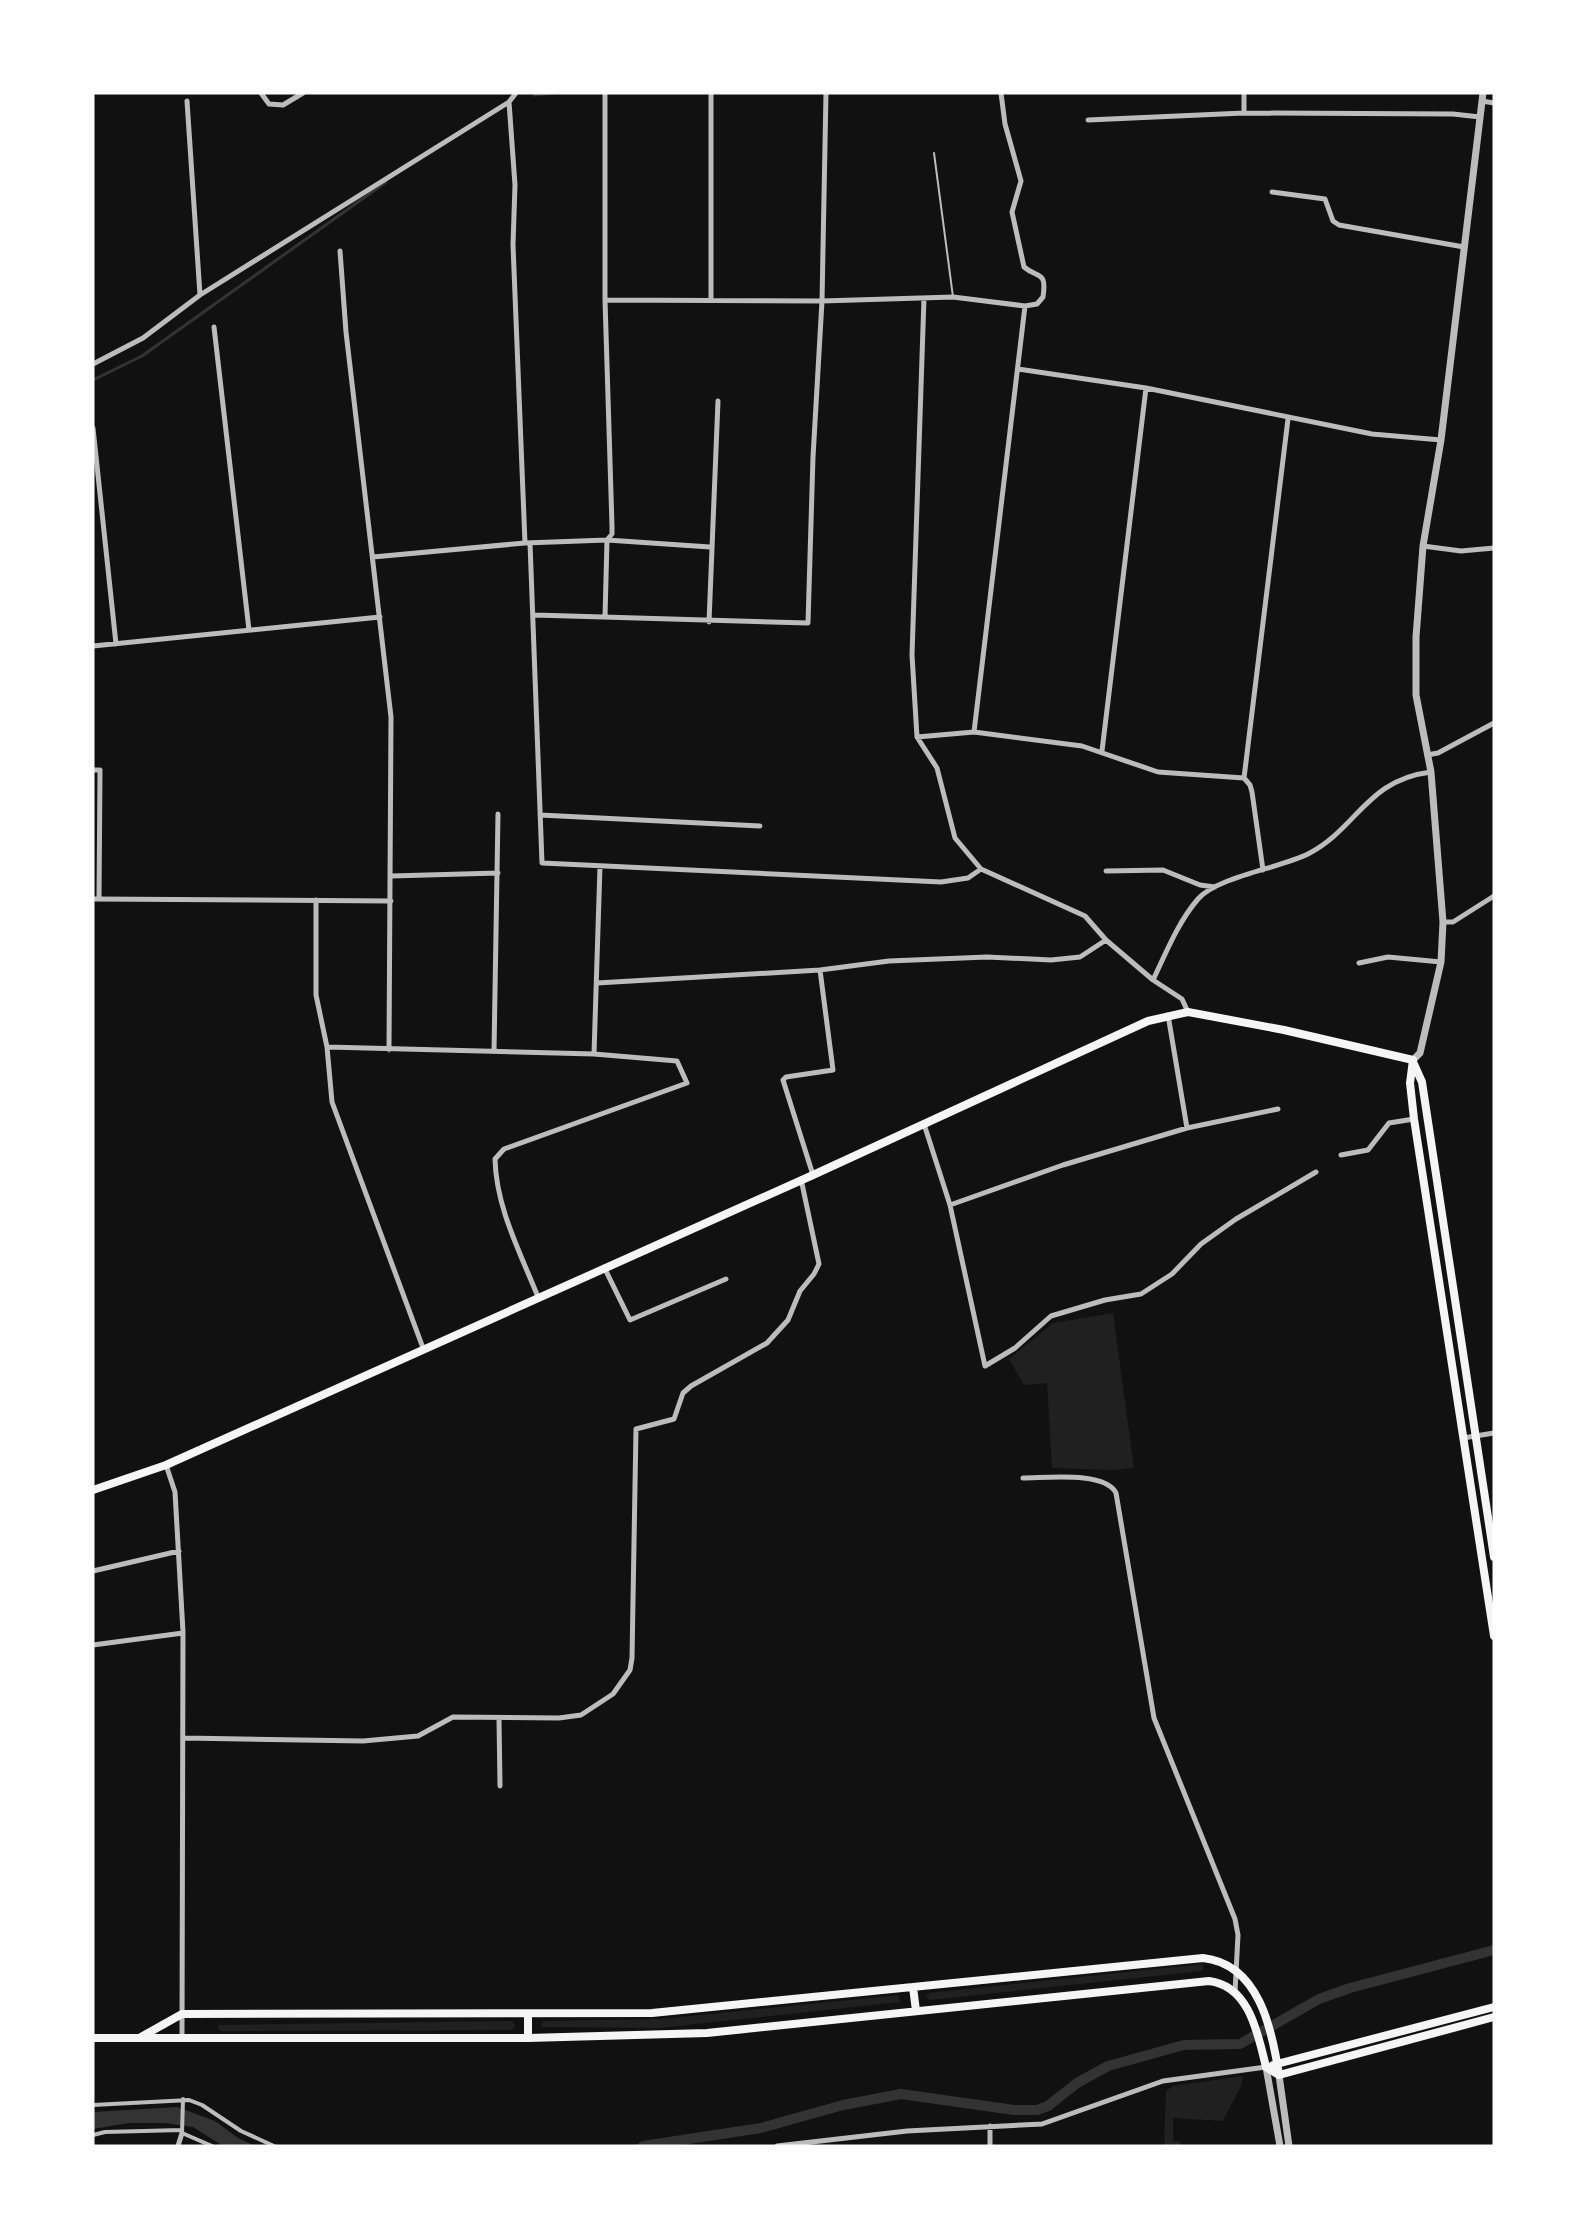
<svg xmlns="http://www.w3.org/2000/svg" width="1587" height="2239" font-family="'Fira Sans',sans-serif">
  <rect width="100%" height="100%" fill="#111"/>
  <path fill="#202020" d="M 1113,1313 L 1134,1468 L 1114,1470 L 1052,1468 L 1047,1383 L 1024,1385 L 1009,1359 L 1053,1323 Z
    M 1203,1964 L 1203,1971 L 930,2000 L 926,1997 L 929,1993 Z
    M 899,1995 L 900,2002 L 659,2028 L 541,2027 L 543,2021 L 660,2019 Z
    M 512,2021 L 515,2026 L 512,2030 L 222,2031 L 218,2029 L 218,2025 Z
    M 1243,2076 L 1242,2084 L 1223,2121 L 1173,2118 L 1173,2141 L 1180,2141 L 1180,2146 L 1164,2146 L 1166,2091 L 1173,2086 Z"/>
  <path fill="#333" d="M 177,2107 L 215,2121 L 238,2138 L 255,2146 L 223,2146 L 193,2127 L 165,2123 L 129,2123 L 93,2129 L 93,2112 Z"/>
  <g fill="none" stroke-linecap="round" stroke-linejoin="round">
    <path stroke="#333" stroke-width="3" d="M 534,95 L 554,93
      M 93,380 L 142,356 L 386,182"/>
    <path stroke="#333" stroke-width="10" d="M 643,2146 L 761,2128 L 843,2105 L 901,2094 L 1014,2110 L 1037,2110 L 1048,2106 L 1077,2083 L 1108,2066 L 1184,2045 L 1240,2044 L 1319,1999 L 1350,1988 L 1494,1950"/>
    <path stroke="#bcbcbc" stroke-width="2" d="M 934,153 L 953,297"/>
    <path stroke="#bcbcbc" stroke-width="4" d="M 183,2099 L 182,2133 L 212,2146
      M 93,2105 L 189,2100 L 202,2105 L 241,2131 L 274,2146
      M 93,2135 L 105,2132 L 182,2130"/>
    <path stroke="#bcbcbc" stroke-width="5" d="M 261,93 L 269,104 L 283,105 L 303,93
      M 605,93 L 605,300 L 612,526 L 612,534 L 607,540 L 605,617
      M 711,93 L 711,300
      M 187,101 L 200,295
      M 1482,101 L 1494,103
      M 509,102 L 515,185 L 513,245 L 525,543
      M 1244,113 L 1244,93
      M 1088,120 L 1244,113 L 1453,114 L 1480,117
      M 1272,192 L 1325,199 L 1333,221 L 1339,225 L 1464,247
      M 340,251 L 346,332 L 391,717 L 389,1050
      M 924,298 L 912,655 L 917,737 L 937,768 L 955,838 L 981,869 L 1085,916 L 1106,940 L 1153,980 L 1182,999 L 1188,1012
      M 605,300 L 822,301 L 953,297 L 1025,306 L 1037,304 L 1043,297 C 1047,270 1038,279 1024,267 L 1012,212 L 1021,181 L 1005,124 L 1001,93
      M 214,327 L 249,630
      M 93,364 L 143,338 L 200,295 L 509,102 L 516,93
      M 1018,369 L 1146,388 L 1372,434 L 1441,440
      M 93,428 L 116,644
      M 530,543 L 542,863 L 941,882 L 968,878 L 981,869
      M 1423,546 L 1461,551 L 1494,548
      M 373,557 L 525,543 L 607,540 L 710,547
      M 535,615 L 808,623 L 813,457 L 822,301 L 826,93
      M 709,622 L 718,401
      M 93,646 L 380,617
      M 974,732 L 1025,306
      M 917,737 L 974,732 L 1082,746 L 1158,772 L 1244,778
      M 1102,751 L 1146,388
      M 1427,755 L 1438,753 L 1494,723
      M 93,770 L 100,770 L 99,899
      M 540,815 L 760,826
      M 1263,870 L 1252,792 L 1250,785 L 1244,778 L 1288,419
      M 1106,871 L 1163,870 L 1200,885 L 1215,887
      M 391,876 L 498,873
      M 93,899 L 391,901
      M 316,900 L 316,995 L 327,1047 L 332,1102 L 423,1348
      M 1443,922 L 1453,922 L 1494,896
      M 1359,963 L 1388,957 L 1441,962
      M 1153,980 C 1166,953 1178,922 1198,899 C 1217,877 1280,868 1308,854 C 1358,828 1366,780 1431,772
      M 597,983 L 820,970 L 889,961 L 987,957 L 1051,960 L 1080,957 L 1106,940
      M 1168,1015 L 1187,1128
      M 327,1047 L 594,1054 L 677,1061 L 687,1083 L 504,1149 L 495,1159 C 496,1207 520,1252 538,1297
      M 494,1051 L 498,814
      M 594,1054 L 600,866
      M 924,1124 L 950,1205 L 985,1366 L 1015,1348 L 1051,1316 L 1105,1300 L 1141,1294 L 1172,1274 L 1201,1244 L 1236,1219 L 1316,1172
      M 1341,1155 L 1368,1150 L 1389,1123 L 1414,1119
      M 813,1175 L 783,1080 L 786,1077 L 833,1070 L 820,970
      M 950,1205 L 1063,1165 L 1187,1128 L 1278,1109
      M 604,1267 L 630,1320 L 726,1279
      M 1463,1438 L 1494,1433
      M 166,1465 L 175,1492 L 183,1632 L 182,2038
      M 1023,1478 C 1046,1478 1105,1471 1116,1493 L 1154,1718 L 1235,1919 L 1238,1935 L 1235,1992
      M 93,1571 L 179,1551
      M 93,1645 L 183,1633
      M 499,1719 L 500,1786
      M 185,1738 L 363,1741 L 418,1736 L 453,1717 L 559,1718 L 581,1715 L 613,1694 L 630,1670 L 632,1658 L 636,1429 L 674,1419 L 683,1393 L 691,1386 L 767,1343 L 788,1320 L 800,1291 L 814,1274 L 819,1264 L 801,1179
      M 990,2126 L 990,2146
      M 178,2146 L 182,2133
      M 777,2146 L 907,2131 L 1042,2124 L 1163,2081 L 1266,2067"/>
    <path stroke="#bcbcbc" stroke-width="7" d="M 1413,1060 L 1420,1053 L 1441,962 L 1443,922 L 1431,772 L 1416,695 L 1416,637 L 1423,546 L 1441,440 L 1483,93
      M 1266,2067 L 1280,2146
      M 1279,2075 L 1289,2146"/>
    <path stroke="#f5f5f5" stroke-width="8" d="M 1413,1060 L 1410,1083 L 1414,1119 L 1494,1636
      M 1413,1062 L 1422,1082 L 1494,1557
      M 93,1490 L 166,1465 L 813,1175 L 1148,1021 L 1188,1012 L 1284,1030 L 1413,1060
      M 913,1987 L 916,2011
      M 528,2014 L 528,2038
      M 141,2037 L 182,2014 L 652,2013 L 1203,1958 C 1259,1964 1272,2029 1279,2075
      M 93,2038 L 528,2038 L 707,2033 L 1209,1981 C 1250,1986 1258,2035 1266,2067 L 1279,2075 L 1494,2017
      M 1273,2065 L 1494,2007"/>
  </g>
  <rect width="1587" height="2239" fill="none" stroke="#ffffff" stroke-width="189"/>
</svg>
